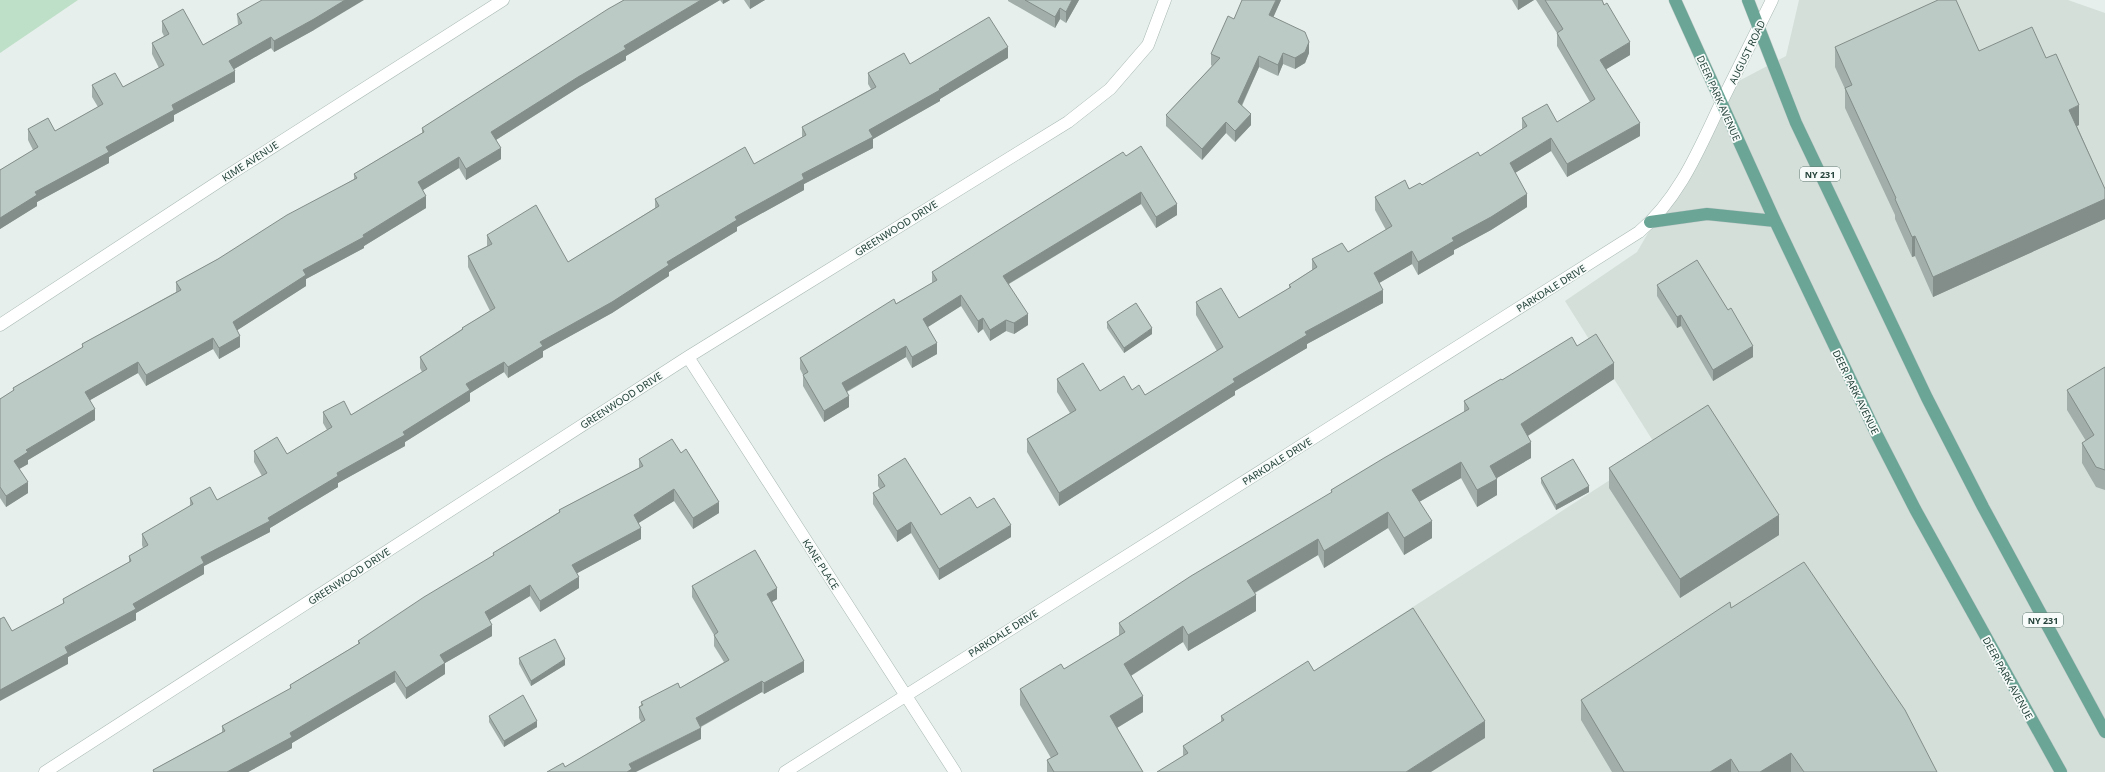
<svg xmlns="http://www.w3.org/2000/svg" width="2105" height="772" font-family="'Noto Sans',sans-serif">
  <rect width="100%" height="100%" fill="#e6efeb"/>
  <path fill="#d4dfda" d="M 1799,0 L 2068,0 L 2105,13 L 2105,772 L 1157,772 L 1658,449 L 1565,301 L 1637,252 L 1735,83 L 1786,56 Z"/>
  <path fill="#bfe0c8" d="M 0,0 L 78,0 L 0,53 Z"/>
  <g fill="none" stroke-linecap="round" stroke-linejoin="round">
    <defs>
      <path id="minor" d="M 0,325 L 221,180 L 503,0
        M 688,357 L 955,772
        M 45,772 L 688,357 L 1068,122 L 1110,89 L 1148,45 L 1165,0
        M 785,772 L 1639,232 C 1679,199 1699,149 1721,103"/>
      <path id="tertiary" d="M 1721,103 L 1772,0"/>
      <path id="primary" d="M 1675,0 L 1775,221 L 1876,433 L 1915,509 L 2061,772
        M 1748,0 L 1796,123 L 1927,398 L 1983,507 L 2105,732
        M 1650,222 L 1707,214 L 1775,221"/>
    </defs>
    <use href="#minor" stroke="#a8b8b2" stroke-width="13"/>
    <use href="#tertiary" stroke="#a8b8b2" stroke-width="13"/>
    <use href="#primary" stroke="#c2cac8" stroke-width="13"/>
    <use href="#minor" stroke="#fff" stroke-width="12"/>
    <use href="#tertiary" stroke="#fff" stroke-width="12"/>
    <use href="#primary" stroke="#6aa596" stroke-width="12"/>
  </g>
  <path fill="#a1aea9" d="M 624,0 L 720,0 L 626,56 L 626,60 L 578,88 L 496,140 L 501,159 L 466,180 L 459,168 L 423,190 L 426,208 L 364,246 L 364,248 L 306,279 L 306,286 L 237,330 L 240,347 L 219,359 L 213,349 L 146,386 L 138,373 L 90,400 L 95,420 L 28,460 L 28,464 L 19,469 L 28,493 L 6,507 L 0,498 L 0,399 L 13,391 L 13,388 L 82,348 L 82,344 L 176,292 L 176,282 L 218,259 L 354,179 L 354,174 L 422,133 L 422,128 Z
    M 720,0 L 730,0 L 723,4 Z
    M 744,0 L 765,0 L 750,9 Z
    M 1008,0 L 1079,0 L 1066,23 L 1060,19 L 1055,28 L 1008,1 Z
    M 1281,0 L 1273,17 L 1309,53 L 1305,63 L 1295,69 L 1283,64 L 1278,76 L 1259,67 L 1242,106 L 1251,125 L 1235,142 L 1226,133 L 1202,160 L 1166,126 L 1166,115 L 1212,66 L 1211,65 L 1211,54 L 1234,19 Z
    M 1512,0 L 1534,0 L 1518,10 Z
    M 1536,0 L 1602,0 L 1630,55 L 1606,69 L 1640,136 L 1567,177 L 1551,151 L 1515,173 L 1527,207 L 1491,230 L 1454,250 L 1454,254 L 1418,275 L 1412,264 L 1379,283 L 1383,303 L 1307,344 L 1307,348 L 1235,391 L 1235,395 L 1059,506 L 1027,452 L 1027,439 L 1070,413 L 1057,392 L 1057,379 L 1100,391 L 1132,390 L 1145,395 L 1217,351 L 1196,315 L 1196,302 L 1239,318 L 1289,288 L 1289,285 L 1312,270 L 1312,259 L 1348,252 L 1386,230 L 1375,210 L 1375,197 L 1422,185 L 1480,156 L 1522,130 L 1522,118 L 1557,122 L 1590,102 L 1557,46 L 1557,33 Z
    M 237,14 L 314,30 L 274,52 L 271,48 L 234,69 L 235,82 L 174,115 L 174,121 L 109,157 L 109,163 L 37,202 L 37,206 L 0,229 L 0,170 L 33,150 L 28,140 L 28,129 L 55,131 L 98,107 L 92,97 L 92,85 L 123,87 L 159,68 L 152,54 L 152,43 L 164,36 L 162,32 L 162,21 L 203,45 L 238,25 Z
    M 1835,47 L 1979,51 L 2046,58 L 2079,125 L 2077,126 L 2105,189 L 2105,219 L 1933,297 L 1915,256 L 1912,257 L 1895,219 L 1895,215 L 1845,108 L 1845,89 L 1835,67 Z
    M 1008,58 L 940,99 L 940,101 L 873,139 L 873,148 L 804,184 L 804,190 L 737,227 L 737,231 L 669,272 L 669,276 L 612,313 L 543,351 L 543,357 L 508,378 L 504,372 L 470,393 L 470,401 L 405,442 L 405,446 L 338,483 L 338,487 L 270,528 L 270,532 L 204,566 L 204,574 L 136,613 L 136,620 L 68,657 L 68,664 L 12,631 L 63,604 L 63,599 L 129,562 L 129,556 L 143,548 L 142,545 L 142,534 L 190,506 L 190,498 L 217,500 L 262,476 L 254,462 L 254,451 L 287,454 L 327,430 L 323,423 L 323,412 L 351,415 L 422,372 L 420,368 L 420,357 L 462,329 L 462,328 L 490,311 L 468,267 L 468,256 L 487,246 L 487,235 L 568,262 L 655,208 L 655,199 L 754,164 L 802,137 L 802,127 L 871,89 L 868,84 L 868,73 L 910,64 Z
    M 1126,156 L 1177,215 L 1156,228 L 1141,204 L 1009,284 L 1028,325 L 1014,334 L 1006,331 L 990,341 L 983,329 L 978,333 L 961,306 L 928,327 L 937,354 L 912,368 L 906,357 L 847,392 L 849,407 L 824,422 L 803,386 L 803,375 L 800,369 L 800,358 L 932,283 L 932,272 Z
    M 1657,285 L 1753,357 L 1713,381 L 1681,326 L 1677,328 L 1657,296 Z
    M 1107,322 L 1152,334 L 1124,353 L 1107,328 Z
    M 1577,346 L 1614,379 L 1528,436 L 1531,458 L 1497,478 L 1497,495 L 1477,507 L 1461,478 L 1419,502 L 1432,538 L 1404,555 L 1388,528 L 1324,568 L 1318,555 L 1255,593 L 1256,611 L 1188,651 L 1183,642 L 1131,676 L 1143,712 L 1117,728 L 1143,772 L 1047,772 L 1047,760 L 1051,758 L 1020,705 L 1020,689 L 1064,669 L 1119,636 L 1119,623 L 1331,493 L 1331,490 L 1464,412 L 1464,401 L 1502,380 Z
    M 2105,367 L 2105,490 L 2096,487 L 2082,463 L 2082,443 L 2086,441 L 2067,410 L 2067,390 Z
    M 639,459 L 719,513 L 693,529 L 674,501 L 638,523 L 641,539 L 577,573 L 579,588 L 540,612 L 530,596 L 490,620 L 492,636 L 445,663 L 445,674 L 406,699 L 395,682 L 292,743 L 292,748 L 248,772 L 153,772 L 153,770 L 222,732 L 222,726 L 290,689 L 290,685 L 358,644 L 358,641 L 493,556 L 493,553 L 559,512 L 559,510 L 639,468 Z
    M 1609,468 L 1779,535 L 1680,598 L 1609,488 Z
    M 878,475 L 941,515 L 977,508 L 1011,537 L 939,580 L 911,533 L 897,542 L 873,504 L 873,493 L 880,489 L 878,486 Z
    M 1541,478 L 1589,492 L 1556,510 L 1541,483 Z
    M 692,586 L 777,599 L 772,602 L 804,672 L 764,694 L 762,692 L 701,727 L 701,739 L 565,767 L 641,722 L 639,718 L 639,707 L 641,705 L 641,702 L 680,688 L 724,662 L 714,646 L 714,635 L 692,597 Z
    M 1731,608 L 1937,772 L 1612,772 L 1581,720 L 1581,700 Z
    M 519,658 L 565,665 L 531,686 L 519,664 Z
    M 1314,671 L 1485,738 L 1183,755 L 1183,746 L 1221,722 L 1221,716 Z
    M 489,716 L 537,727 L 504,747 L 489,722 Z"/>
  <path fill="#838d89" d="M 345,0 L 364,0 L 314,30 L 274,52 L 274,41 Z
    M 701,0 L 720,0 L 626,56 L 626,60 L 578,88 L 491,143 L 491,132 L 624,46 Z
    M 723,0 L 730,0 L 723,4 Z
    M 750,0 L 765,0 L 750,9 Z
    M 1072,0 L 1079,0 L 1066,23 L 1066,12 Z
    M 1276,0 L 1281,0 L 1269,27 L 1269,15 Z
    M 1518,0 L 1534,0 L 1518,10 Z
    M 1060,8 L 1060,19 L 1055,28 L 1055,17 Z
    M 271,37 L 271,48 L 229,72 L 229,61 Z
    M 1309,42 L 1309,53 L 1305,63 L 1295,69 L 1295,58 Z
    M 1630,42 L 1630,55 L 1600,73 L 1600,60 Z
    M 1008,47 L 1008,58 L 940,99 L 940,101 L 873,139 L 873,148 L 804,184 L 804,190 L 737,227 L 737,231 L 669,272 L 669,276 L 612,313 L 543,351 L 543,357 L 508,378 L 508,367 L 540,342 L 667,262 L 735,217 L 802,174 L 869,130 Z
    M 1283,53 L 1283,64 L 1278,76 L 1278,65 Z
    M 1259,56 L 1259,67 L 1238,113 L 1238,102 Z
    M 235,71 L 235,82 L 174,115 L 174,121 L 109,157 L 109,163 L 37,202 L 37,206 L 0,229 L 0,218 L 35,192 L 172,105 Z
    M 2079,105 L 2079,125 L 2069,130 L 2069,110 Z
    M 1251,114 L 1251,125 L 1235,142 L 1235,131 Z
    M 1226,122 L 1226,133 L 1202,160 L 1202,149 Z
    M 1640,123 L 1640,136 L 1567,177 L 1567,164 Z
    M 1551,138 L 1551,151 L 1510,176 L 1510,163 Z
    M 501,148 L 501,159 L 466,180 L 466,169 Z
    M 459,157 L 459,168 L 418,193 L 418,182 Z
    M 1141,192 L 1141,204 L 1003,287 L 1003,276 Z
    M 1527,194 L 1527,207 L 1491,230 L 1454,250 L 1454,254 L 1418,275 L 1418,262 L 1452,238 Z
    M 426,196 L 426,208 L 364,246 L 364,248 L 306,279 L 306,286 L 233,333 L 233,322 L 303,270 L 363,235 Z
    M 2105,199 L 2105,219 L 1933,297 L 1933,277 Z
    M 1177,204 L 1177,215 L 1156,228 L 1156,217 Z
    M 1915,236 L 1915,256 L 1912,257 L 1912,237 Z
    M 1412,251 L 1412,264 L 1374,286 L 1374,273 Z
    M 1383,290 L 1383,303 L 1307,344 L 1307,348 L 1235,391 L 1235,395 L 1059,506 L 1059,493 L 1305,332 Z
    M 961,295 L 961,306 L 923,330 L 923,319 Z
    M 1028,314 L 1028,325 L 1014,334 L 1014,323 Z
    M 1681,315 L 1681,326 L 1677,328 L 1677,317 Z
    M 983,318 L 983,329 L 978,333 L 978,321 Z
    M 1006,320 L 1006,331 L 990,341 L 990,330 Z
    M 1152,328 L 1152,334 L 1124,353 L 1124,348 Z
    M 240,336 L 240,347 L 219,359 L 219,348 Z
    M 213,338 L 213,349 L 146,386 L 146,375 Z
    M 937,343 L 937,354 L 912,368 L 912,357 Z
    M 906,346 L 906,357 L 842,394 L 842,383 Z
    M 1753,346 L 1753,357 L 1713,381 L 1713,370 Z
    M 138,362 L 138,373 L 85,403 L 85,392 Z
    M 504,362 L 504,372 L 470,393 L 470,401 L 405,442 L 405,446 L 338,483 L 338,487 L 270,528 L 270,532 L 204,566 L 204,574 L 136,613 L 136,620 L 68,657 L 68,664 L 0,701 L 0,690 L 133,604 L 201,557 L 268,518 L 337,473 L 403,432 L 466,384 Z
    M 1614,363 L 1614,379 L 1521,440 L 1521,424 Z
    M 849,396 L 849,407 L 824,422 L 824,411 Z
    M 95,409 L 95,420 L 28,460 L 28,464 L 14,472 L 14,461 L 26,450 Z
    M 1531,442 L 1531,458 L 1490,482 L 1490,466 Z
    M 1461,462 L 1461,478 L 1412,506 L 1412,490 Z
    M 1497,479 L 1497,495 L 1477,507 L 1477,490 Z
    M 28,482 L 28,493 L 6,507 L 6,496 Z
    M 1589,486 L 1589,492 L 1556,510 L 1556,505 Z
    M 674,489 L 674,501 L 634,526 L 634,515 Z
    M 719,502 L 719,513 L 693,529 L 693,518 Z
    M 1388,512 L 1388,528 L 1324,568 L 1324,551 Z
    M 1779,515 L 1779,535 L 1680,598 L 1680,579 Z
    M 1432,521 L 1432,538 L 1404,555 L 1404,538 Z
    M 911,522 L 911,533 L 897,542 L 897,531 Z
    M 1011,525 L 1011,537 L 939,580 L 939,569 Z
    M 641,528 L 641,539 L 572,576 L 572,565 Z
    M 1318,539 L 1318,555 L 1247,597 L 1247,581 Z
    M 579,577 L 579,588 L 540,612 L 540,601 Z
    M 530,585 L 530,596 L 485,623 L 485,612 Z
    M 777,588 L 777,599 L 767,605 L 767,594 Z
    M 1256,595 L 1256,611 L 1188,651 L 1188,635 Z
    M 492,625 L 492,636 L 445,663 L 445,674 L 406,699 L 406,688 L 440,655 Z
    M 1183,626 L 1183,642 L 1124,680 L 1124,664 Z
    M 565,659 L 565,665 L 531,686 L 531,681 Z
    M 804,661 L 804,672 L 764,694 L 764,683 Z
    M 395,671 L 395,682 L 292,743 L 292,748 L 248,772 L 227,772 L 290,733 Z
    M 762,681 L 762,692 L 696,729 L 696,718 Z
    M 1143,696 L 1143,712 L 1110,732 L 1110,716 Z
    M 537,721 L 537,727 L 504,747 L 504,741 Z
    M 1485,721 L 1485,738 L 1431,772 L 1406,772 Z
    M 701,728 L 701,739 L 636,772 L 627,772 L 629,764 Z
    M 1791,753 L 1791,772 L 1760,772 Z
    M 1731,759 L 1731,772 L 1710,772 Z"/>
  <path fill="#bbcac4" stroke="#838d89" d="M 262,0 L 345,0 L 314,19 L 274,41 L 271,37 L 229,61 L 235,71 L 172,105 L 174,110 L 106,147 L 109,152 L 35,192 L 37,195 L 0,218 L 0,170 L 38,147 L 28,129 L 48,118 L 55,131 L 103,104 L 92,85 L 115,73 L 123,87 L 164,65 L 152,43 L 169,34 L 162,21 L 183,9 L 203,45 L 242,23 L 237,14 Z
    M 624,0 L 701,0 L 624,46 L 626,49 L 578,77 L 491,132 L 501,148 L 466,169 L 459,157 L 418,182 L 426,196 L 363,235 L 364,237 L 303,270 L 306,275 L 233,322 L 240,336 L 219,348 L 213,338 L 146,375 L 138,362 L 85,392 L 95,409 L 26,450 L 28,452 L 14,461 L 28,482 L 6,496 L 0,487 L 0,399 L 14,390 L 13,388 L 83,347 L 82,344 L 181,290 L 176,282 L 218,259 L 287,215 L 357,178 L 354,174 L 424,132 L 422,128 L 608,9 Z
    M 1025,0 L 1072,0 L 1066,12 L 1060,8 L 1055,17 Z
    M 1242,0 L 1276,0 L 1269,15 L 1305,32 L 1309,42 L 1305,52 L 1295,58 L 1283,53 L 1278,65 L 1259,56 L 1238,102 L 1251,114 L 1235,131 L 1226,122 L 1202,149 L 1166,115 L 1220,58 L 1211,54 L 1228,16 L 1234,19 Z
    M 1545,0 L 1602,0 L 1604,5 L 1607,3 L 1630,42 L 1600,60 L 1640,123 L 1567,164 L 1551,138 L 1510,163 L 1527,194 L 1491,217 L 1452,238 L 1454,241 L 1418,262 L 1412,251 L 1374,273 L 1383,290 L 1305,332 L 1307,335 L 1233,379 L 1235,382 L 1059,493 L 1027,439 L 1076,410 L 1057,379 L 1083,363 L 1100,391 L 1124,376 L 1132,390 L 1139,385 L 1145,395 L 1223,347 L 1196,302 L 1221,288 L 1239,318 L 1291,287 L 1289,285 L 1317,267 L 1312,259 L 1342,243 L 1348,252 L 1392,226 L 1375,197 L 1405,180 L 1409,189 L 1420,183 L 1422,185 L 1478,152 L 1480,156 L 1527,126 L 1522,118 L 1547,104 L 1557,122 L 1595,99 L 1557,33 L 1563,29 Z
    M 1938,0 L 1956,0 L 1979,51 L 2032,27 L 2046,58 L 2056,54 L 2079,105 L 2069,110 L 2105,189 L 2105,199 L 1933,277 L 1915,236 L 1912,237 L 1895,199 L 1896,198 L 1845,88 L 1852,85 L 1835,47 Z
    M 989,17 L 1008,47 L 939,89 L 940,90 L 869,130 L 873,137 L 802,174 L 804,179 L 735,217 L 737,220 L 667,262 L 669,265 L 612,302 L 540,342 L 543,346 L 508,367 L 504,362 L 466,384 L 470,390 L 403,432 L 405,435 L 337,473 L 338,476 L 268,518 L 270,521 L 201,557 L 204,563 L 133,604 L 136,609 L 65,647 L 68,653 L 0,690 L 0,619 L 4,617 L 12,631 L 64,603 L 63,599 L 131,561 L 129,556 L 148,545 L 142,534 L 193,504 L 190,498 L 210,487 L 217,500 L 267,473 L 254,451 L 277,437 L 287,454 L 332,427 L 323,412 L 344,401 L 351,415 L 427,369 L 420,357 L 463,329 L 462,328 L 495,308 L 468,256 L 492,244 L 487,235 L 536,205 L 568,262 L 659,206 L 655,199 L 745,147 L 754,164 L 806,135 L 802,127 L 876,87 L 868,73 L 904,53 L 910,64 Z
    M 1141,146 L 1177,204 L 1156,217 L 1141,192 L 1003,276 L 1028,314 L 1014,323 L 1006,320 L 990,330 L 983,318 L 978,321 L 961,295 L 923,319 L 937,343 L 912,357 L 906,346 L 842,383 L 849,396 L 824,411 L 803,375 L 808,372 L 800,358 L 894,299 L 896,304 L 937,280 L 932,272 L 1123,152 L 1126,156 Z
    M 1697,260 L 1728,310 L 1731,308 L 1753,346 L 1713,370 L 1681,315 L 1677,317 L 1657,285 Z
    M 1136,303 L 1152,328 L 1124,348 L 1107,322 Z
    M 1596,334 L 1614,363 L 1521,424 L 1531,442 L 1490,466 L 1497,479 L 1477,490 L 1461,462 L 1412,490 L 1432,521 L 1404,538 L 1388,512 L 1324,551 L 1318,539 L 1247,581 L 1256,595 L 1188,635 L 1183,626 L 1124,664 L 1143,696 L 1110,716 L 1143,772 L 1054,772 L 1047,760 L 1058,754 L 1020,689 L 1061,664 L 1064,669 L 1125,632 L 1119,623 L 1191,576 L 1332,492 L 1331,490 L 1384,458 L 1469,409 L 1464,401 L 1501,379 L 1502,380 L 1572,337 L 1577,346 Z
    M 2105,367 L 2105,470 L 2096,467 L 2082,443 L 2094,435 L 2067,390 Z
    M 1708,405 L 1779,515 L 1680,579 L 1609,468 Z
    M 672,439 L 681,453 L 686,449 L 719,502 L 693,518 L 674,489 L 634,515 L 641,528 L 572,565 L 579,577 L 540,601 L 530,585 L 485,612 L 492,625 L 440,655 L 445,663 L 406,688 L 395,671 L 290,733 L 292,737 L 227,772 L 154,772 L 153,770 L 225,731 L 222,726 L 291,688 L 290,685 L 360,643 L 358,641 L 424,597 L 494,555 L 493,553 L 560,512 L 559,510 L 643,466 L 639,459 Z
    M 905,458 L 941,515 L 970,497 L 977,508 L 994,498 L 1011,525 L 939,569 L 911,522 L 897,531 L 873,493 L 885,486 L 878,475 Z
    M 1573,459 L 1589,486 L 1556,505 L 1541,478 Z
    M 755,550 L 777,588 L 767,594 L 804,661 L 764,683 L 762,681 L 696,718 L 701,728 L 629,764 L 632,769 L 627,772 L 547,772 L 563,763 L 565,767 L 645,720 L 639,707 L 643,705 L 641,702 L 678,683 L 680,688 L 729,660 L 714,635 L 718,632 L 692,586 Z
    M 1804,562 L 1905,710 L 1937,772 L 1804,772 L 1791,753 L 1760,772 L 1739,772 L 1731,759 L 1710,772 L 1624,772 L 1581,700 L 1730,602 L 1731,608 Z
    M 1413,608 L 1485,721 L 1406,772 L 1157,772 L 1188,753 L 1183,746 L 1224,720 L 1221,716 L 1308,661 L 1314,671 Z
    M 555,639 L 565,659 L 531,681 L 519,658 Z
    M 523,695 L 537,721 L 504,741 L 489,716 Z"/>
  <g text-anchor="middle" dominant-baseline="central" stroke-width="3.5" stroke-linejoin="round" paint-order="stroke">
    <g fill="#f7fbf9" stroke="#637a73" stroke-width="1">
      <rect x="1800" y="167" width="40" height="14" rx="3"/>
      <rect x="2023" y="613" width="40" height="14" rx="3"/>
    </g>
    <g font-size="9" font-weight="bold" fill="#24423a">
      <text x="1820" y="174">NY 231</text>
      <text x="2043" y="620">NY 231</text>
    </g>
    <g font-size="10" fill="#24423a" stroke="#f7fbf9">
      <text transform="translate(1747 52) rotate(-64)">AUGUST ROAD</text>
      <text transform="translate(1719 98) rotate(66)">DEER PARK AVENUE</text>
      <text transform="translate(250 161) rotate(-33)">KIME AVENUE</text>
      <text transform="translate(896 228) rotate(-32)">GREENWOOD DRIVE</text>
      <text transform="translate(1551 288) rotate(-32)">PARKDALE DRIVE</text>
      <text transform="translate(1856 392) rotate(64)">DEER PARK AVENUE</text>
      <text transform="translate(621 400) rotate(-33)">GREENWOOD DRIVE</text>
      <text transform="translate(1277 461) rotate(-32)">PARKDALE DRIVE</text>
      <text transform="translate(821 564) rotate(57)">KANE PLACE</text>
      <text transform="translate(349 576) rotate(-33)">GREENWOOD DRIVE</text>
      <text transform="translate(1003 633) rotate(-32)">PARKDALE DRIVE</text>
      <text transform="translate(2008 678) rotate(61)">DEER PARK AVENUE</text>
    </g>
  </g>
</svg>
